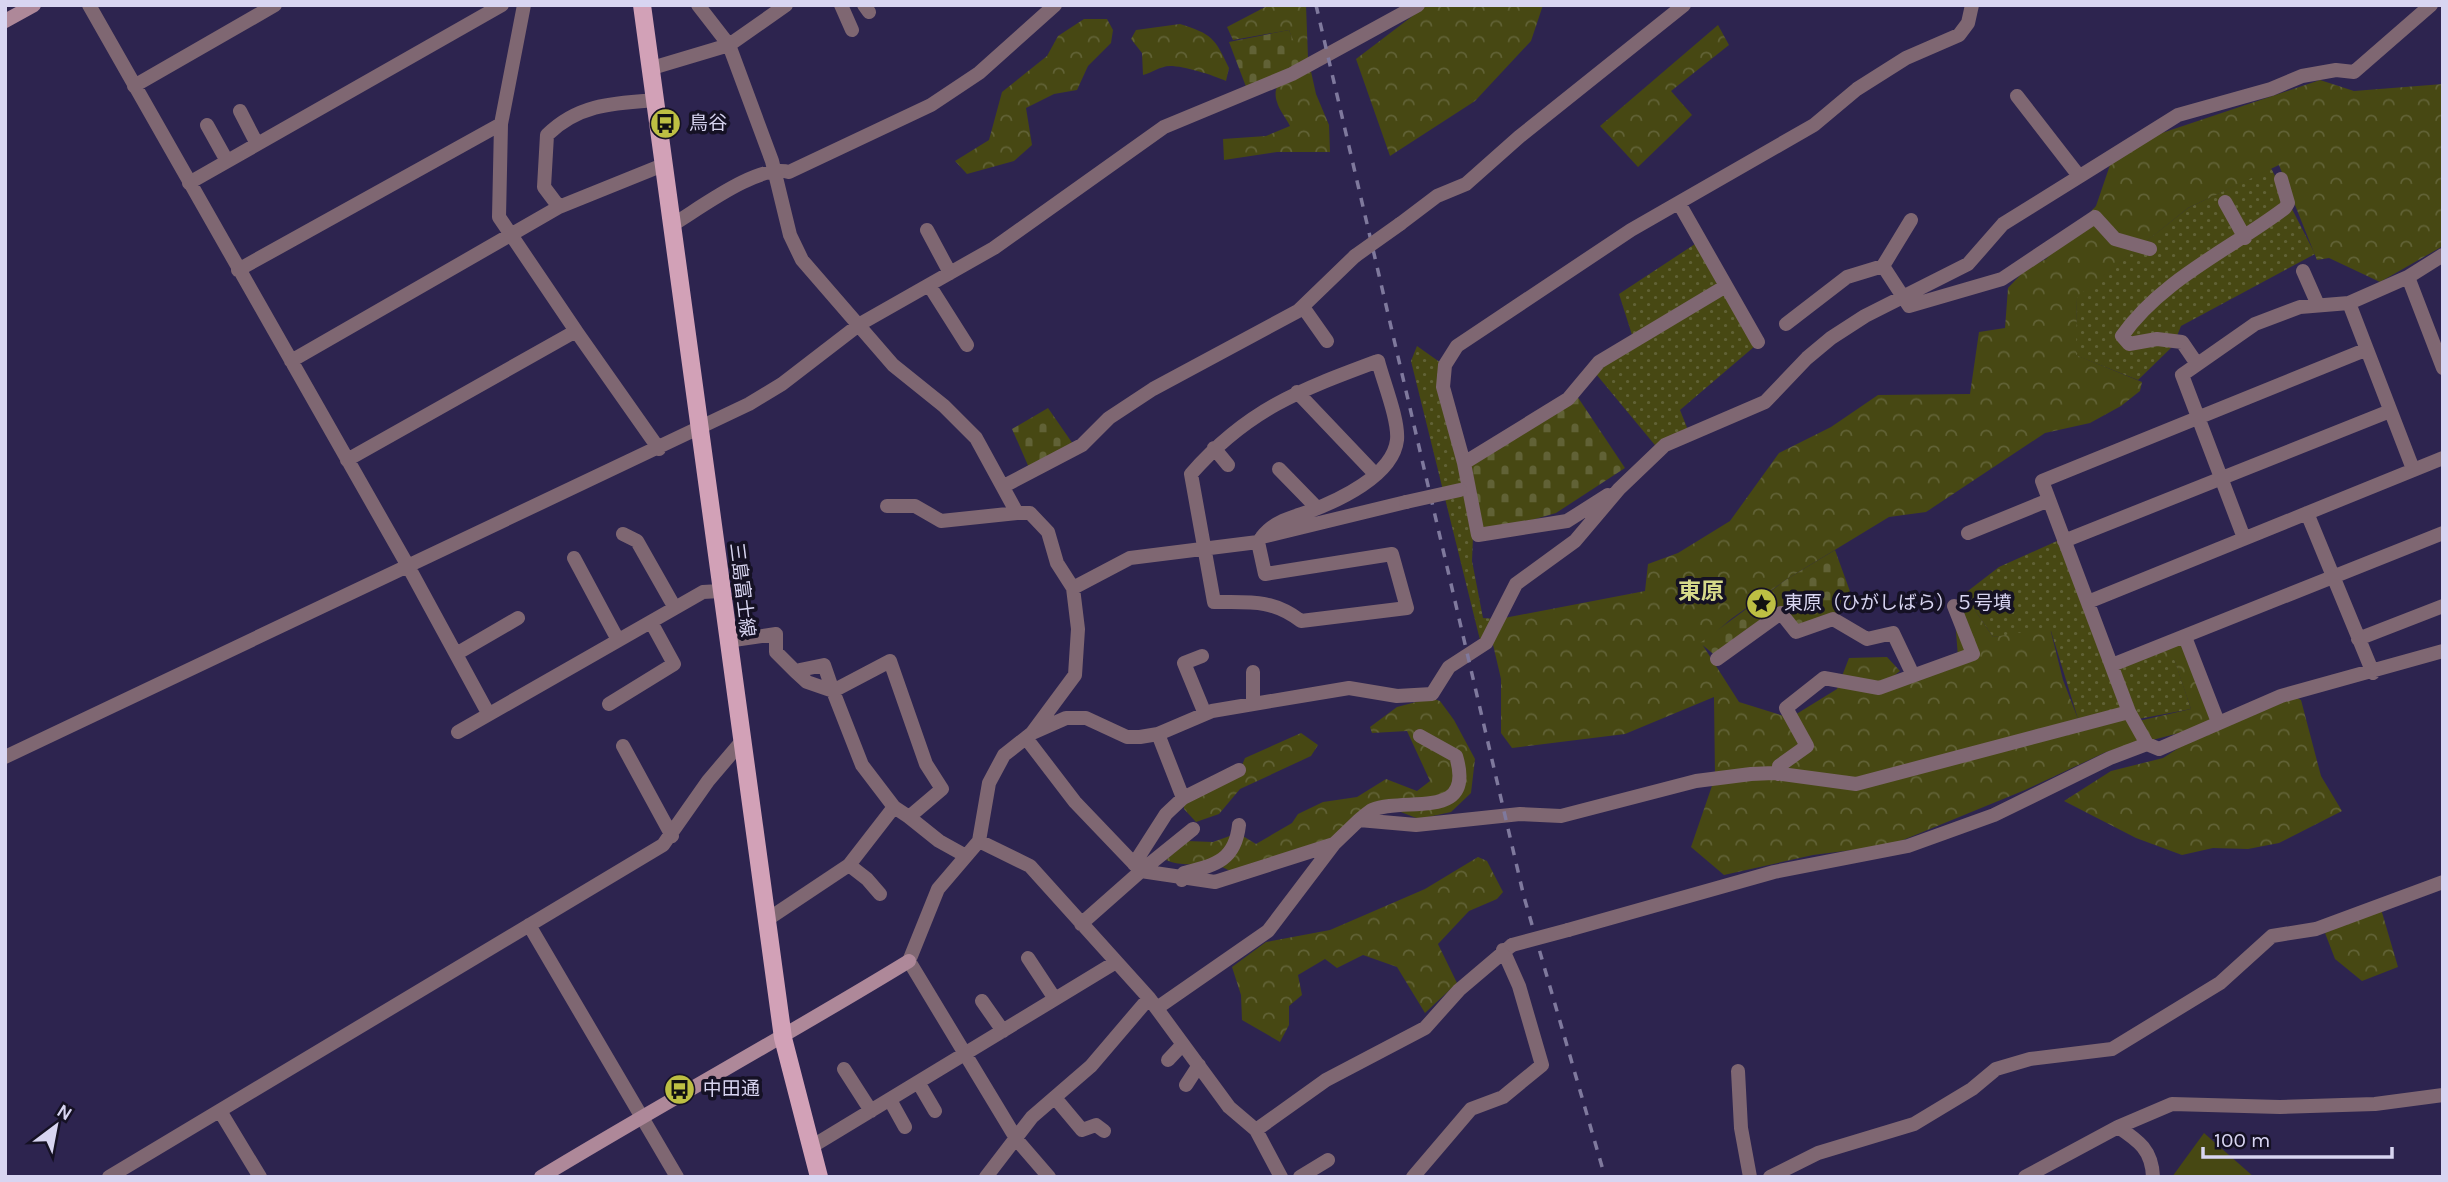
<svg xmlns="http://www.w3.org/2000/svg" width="2448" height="1182" font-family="Karla,'Noto Sans JP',sans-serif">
  <defs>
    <pattern id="grass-dots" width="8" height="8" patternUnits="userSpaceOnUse" patternTransform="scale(1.75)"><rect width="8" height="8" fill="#474813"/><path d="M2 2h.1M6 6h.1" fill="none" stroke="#616236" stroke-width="1.8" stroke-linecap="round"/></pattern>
    <pattern id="forest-crowns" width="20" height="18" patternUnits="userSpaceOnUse" patternTransform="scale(1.75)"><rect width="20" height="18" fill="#474813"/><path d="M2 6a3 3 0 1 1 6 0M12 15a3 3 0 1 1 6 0" fill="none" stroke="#616236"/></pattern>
    <pattern id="cemetery-stones" width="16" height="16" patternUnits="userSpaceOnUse" patternTransform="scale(1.75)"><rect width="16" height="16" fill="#474813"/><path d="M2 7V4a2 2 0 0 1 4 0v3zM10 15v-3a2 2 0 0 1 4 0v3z" fill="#616236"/></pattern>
  </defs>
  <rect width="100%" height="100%" fill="#2d244f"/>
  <path fill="url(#grass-dots)" d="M 2271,168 L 2315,254 L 2181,326 L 2173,346 L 2138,380 L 2075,355 L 2077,296 L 2188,208 Z
    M 1695,244 L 1755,346 L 1680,410 L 1690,435 L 1659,450 L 1596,374 L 1633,338 L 1619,294 Z
    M 1417,346 L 1441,363 L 1473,537 L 1472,561 L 1483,618 L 1497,619 L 1481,644 L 1411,361 Z
    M 2057,541 L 2112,665 L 2142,654 L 2174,658 L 2191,709 L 2133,720 L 2078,719 L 2051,631 L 1993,637 L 1964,594 L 1999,567 Z"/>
  <path fill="url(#forest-crowns)" d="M 1269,5 L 1306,5 L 1308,58 L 1316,94 L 1329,125 L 1330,152 L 1277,152 L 1224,160 L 1223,139 L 1266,136 L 1290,126 C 1286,118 1279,110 1277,102 C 1268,77 1306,71 1289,30 L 1233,40 L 1227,27 Z
    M 1427,5 L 1543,5 L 1531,41 L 1475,101 L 1390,156 L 1356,59 Z
    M 1084,19 L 1107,19 L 1113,30 L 1111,43 L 1088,66 L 1077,90 L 1054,94 L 1026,108 L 1032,145 L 1014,161 L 967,174 L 955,161 L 989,140 L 1002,92 L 1047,56 L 1058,36 Z
    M 1180,24 C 1212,34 1215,38 1229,68 L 1226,81 C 1213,75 1184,66 1170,66 C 1160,66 1152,73 1143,75 L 1142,53 L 1131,39 L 1136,30 Z
    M 1718,25 L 1729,45 L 1671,91 L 1692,115 L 1638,167 L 1600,126 Z
    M 2320,80 L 2354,91 L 2443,84 L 2443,246 L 2380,282 L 2329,258 L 2317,260 L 2279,165 L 2188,208 L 2077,297 L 2076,355 L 2142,382 L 2140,391 L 2121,406 L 2090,423 L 2045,433 L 1926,512 L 1889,517 L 1787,579 L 1731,619 L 1702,644 L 1739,702 L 1790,718 L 1837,689 L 1849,658 L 1887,657 L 1900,671 L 1882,685 L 1958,657 L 1954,606 L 1964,594 L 1993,637 L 2050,628 L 2063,680 L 2078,719 L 2108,712 L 2134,722 L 2191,709 L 2174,659 L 2151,657 L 2153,649 L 2182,639 L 2214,724 L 2106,752 L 2025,790 L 1891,845 L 1813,855 L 1724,875 L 1691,847 L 1715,777 L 1714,697 L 1625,734 L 1512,748 L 1501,733 L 1501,679 L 1491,636 L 1499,619 L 1645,591 L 1648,564 L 1678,553 L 1730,521 L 1779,453 L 1831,427 L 1878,395 L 1970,394 L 1979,332 L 2005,328 L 2008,288 L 2025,270 L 2046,259 L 2096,206 L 2110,165 L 2147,138 Z
    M 2293,696 L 2301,700 L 2321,776 L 2342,811 L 2279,843 L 2248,849 L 2213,848 L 2182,855 L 2136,838 L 2064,801 L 2111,771 L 2163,758 L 2221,721 Z
    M 1431,698 L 1440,701 L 1454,720 L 1475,759 L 1471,793 L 1451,812 L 1419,819 L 1393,809 L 1355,824 L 1332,841 L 1233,873 C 1206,855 1193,871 1166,860 L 1187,841 L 1213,842 L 1238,833 L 1256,844 L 1292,823 L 1298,814 L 1323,802 L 1357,797 L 1386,779 L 1417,791 L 1430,781 L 1407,731 L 1372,733 L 1370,727 L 1397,707 Z
    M 1301,733 L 1318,745 L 1311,756 L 1240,789 L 1219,814 L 1196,822 L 1184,809 L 1183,798 L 1239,772 L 1245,758 Z
    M 1478,857 L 1487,861 L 1503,892 L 1497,899 L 1469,911 L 1438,944 L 1457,983 L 1425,1013 L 1397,967 L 1363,955 L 1337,968 L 1325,959 L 1298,975 L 1302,995 L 1289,1006 L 1289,1025 L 1280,1042 L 1242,1020 L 1241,995 L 1232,967 L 1266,942 L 1330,930 L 1425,889 Z
    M 2381,909 L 2398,967 L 2362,981 L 2335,959 L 2325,933 Z"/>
  <path fill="url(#cemetery-stones)" d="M 1289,30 L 1303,64 L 1248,92 L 1229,42 Z
    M 1577,396 L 1625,468 L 1556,513 L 1480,535 L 1464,465 Z
    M 1048,408 L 1073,444 L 1030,470 L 1012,429 Z
    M 1835,550 L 1856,608 L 1796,625 L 1780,609 L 1717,657 L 1700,643 L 1787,579 Z"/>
  <path fill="#474813" d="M 2204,1133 L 2254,1177 L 2172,1177 Z"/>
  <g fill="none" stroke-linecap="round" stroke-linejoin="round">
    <path stroke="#7f6772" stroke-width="14" d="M 89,5 L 408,566 L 488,713
      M 698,5 L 729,45 L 772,161 L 790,235 L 802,260 L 893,365 L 944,406 L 976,438 L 1017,513 L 1030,513 L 1048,532 L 1057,563 L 1073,588 L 1078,629 L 1075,675 L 1032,733
      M 841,5 L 852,30
      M 864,5 L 869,12
      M 652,68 L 729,45 L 786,5
      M 134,86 L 275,5
      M 2017,96 L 2079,176
      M 240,111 L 257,144
      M 207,125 L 227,161
      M 189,183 L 502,5
      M 2225,202 L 2245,238
      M 1680,205 L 1758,342
      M 559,207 L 544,187 L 547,135 C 578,104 614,103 656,100
      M 1911,220 L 1883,266 L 1909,306 L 2002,279 L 2095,217 L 2115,239 L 2150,249
      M 1400,224 L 1437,196 L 1466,184 L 1519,137 L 1684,5
      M 672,225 C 699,209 759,163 789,172 L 931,105 L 979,73 L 1055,5
      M 927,230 L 950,273
      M 238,270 L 501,124
      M 2303,271 L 2318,305
      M 2408,277 L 2443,368
      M 929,285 L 967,345
      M 1303,307 L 1327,341
      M 1786,324 L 1847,277 L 1883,266
      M 576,331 L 659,449
      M 2365,350 L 2042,481 L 2129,712 L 2147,744 L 2159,749 L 2281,696 L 2443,651
      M 291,361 L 559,207 L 663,165
      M 2197,364 L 2182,342 L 2157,339 L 2129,344 L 2122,336 C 2162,279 2231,249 2285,208 L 2288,203 L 2281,179
      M 1297,392 L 1375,474
      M 1214,448 L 1228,465
      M 347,460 L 576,331 L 499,217 L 501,124 L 524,5
      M 1464,463 L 1568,399 L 1599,362 L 1726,286
      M 1279,469 L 1317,508
      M 2413,469 L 2349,303 L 2408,277 L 2443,255
      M 1004,486 L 1082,445 L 1109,418 L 1153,389 L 1298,311 L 1355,256
      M 1608,495 L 1567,521 L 1478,535 L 1464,463 L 1443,387 L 1445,365 L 1457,346 L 1631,230 L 1814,125 L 1857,89 L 1906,58 L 1959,35 L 1968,23 L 1972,5
      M 887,506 L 915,506 L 941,521 L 1017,513
      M 2307,513 L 2373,673
      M 1968,533 L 2049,500
      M 623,534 L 637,541 L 675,608
      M 2244,538 L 2182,375 L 2255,324 L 2300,307 L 2349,303
      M 2064,541 L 2390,411
      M 1258,542 L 1265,574 L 1392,554 L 1407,608 L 1301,621 C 1272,599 1250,602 1214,602 L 1191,474 C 1248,409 1300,390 1378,361 C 1383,381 1399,420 1397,440 C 1393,476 1337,501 1308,512 C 1290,518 1273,522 1262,537
      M 574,558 L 618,640
      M 1073,588 L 1130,558 L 1258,542 L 1262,537 L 1406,502
      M 2088,602 L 2443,458
      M 2185,637 L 2218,722
      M 2358,639 L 2443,606
      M 727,641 L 776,634 L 776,652 L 795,671 L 824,665 L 833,691 L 890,661 L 926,764 L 942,789 L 909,817 L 894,807 L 849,865 L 768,919
      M 456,654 L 518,618
      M 1202,656 L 1184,663 L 1205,714
      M 1717,659 L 1781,613 L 1796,632 L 1833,619 L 1867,639 L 1893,633 L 1913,675
      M 2112,665 L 2443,533
      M 795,671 L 807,682 L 833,691 L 862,765 L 894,807
      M 1253,672 L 1253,703
      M 609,704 L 674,664 L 651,622
      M 458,732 L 703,592 L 720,591
      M 1026,738 L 1075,802 L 1141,871 L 1193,829
      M 623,746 L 672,836
      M 5,757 L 749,404 L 782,384 L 860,324 L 994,248 L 1164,127 L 1292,74 L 1418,5
      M 1778,774 L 1779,766 L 1807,746 L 1786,708 L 1824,678 L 1879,688 L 1973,654 L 1954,606
      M 1183,798 L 1239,770
      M 909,817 L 939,841 L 966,856
      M 1359,820 C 1363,817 1368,812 1372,810 C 1406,796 1476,822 1456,756 L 1420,736
      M 979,841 L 1030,866 L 1149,998 L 1229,1107 L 1256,1130
      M 1134,864 L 1166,814 L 1183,798 L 1158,734
      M 849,865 L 867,879 L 880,894
      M 1182,880 L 1184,873 C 1215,865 1235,861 1239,825
      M 1081,924 L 1141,871 L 1215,882 L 1334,844
      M 529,925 L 677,1177
      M 1568,930 L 1774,872 L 1908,846 L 1994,815 L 2110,758 L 2147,744
      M 1028,958 L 1055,999
      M 982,1001 L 1003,1031
      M 1157,1008 L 1268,931 L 1334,844 L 1359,820 L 1416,825 L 1520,814 L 1561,816 L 1696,781 L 1751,774 L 1774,773 L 1856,784 L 2129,712
      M 1168,1060 L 1183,1044
      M 844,1069 L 871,1111
      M 1738,1071 L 1741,1128 L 1750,1177
      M 918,1082 L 935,1111
      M 1186,1085 L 1199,1065
      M 1056,1099 L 1082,1130 L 1096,1125 L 1104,1131
      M 890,1100 L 905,1127
      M 220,1111 L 260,1177
      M 2118,1127 C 2139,1141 2152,1150 2153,1177
      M 811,1147 L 1116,962
      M 109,1177 L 663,845 L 708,781 L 742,741
      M 986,1177 L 1032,1117 L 1091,1066 L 1149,998
      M 1049,1177 L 1017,1140 L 909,961 L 938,889 L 979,841 L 989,783 L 1004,755 L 1032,733 L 1066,718 L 1086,718 L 1127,737 L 1140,737 L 1158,734 L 1212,711 L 1349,688 L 1397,696 L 1432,694 L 1449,667 L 1486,643 L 1516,584 L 1575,541 L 1619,489 L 1665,445 L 1765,402 L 1807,358 L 1831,338 L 1865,316 L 1968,264 L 2003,224 L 2178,115 L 2271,89 L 2302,76 L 2336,70 L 2354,72 L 2431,5
      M 1281,1177 L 1256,1130 L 1326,1080 L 1425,1028 L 1459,990 L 1512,945
      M 1300,1177 L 1328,1160
      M 1413,1177 L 1471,1109 L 1503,1097 L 1542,1065 L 1519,986 L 1503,950
      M 1770,1177 L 1818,1153 L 1914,1124 L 1972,1089 L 1996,1069 L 2030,1059 L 2112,1049 L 2220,983 L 2272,936 L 2316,929 L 2443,882
      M 2025,1177 L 2118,1127 L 2172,1104 L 2280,1107 L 2375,1104 L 2443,1095"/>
    <path stroke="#ae8899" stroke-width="14" d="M 5,21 L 34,5
      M 541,1177 C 663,1103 788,1035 909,961"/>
    <path stroke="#d2a1b7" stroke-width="18" d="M 642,5 L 783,1038 L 819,1177"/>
    <path stroke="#7f799d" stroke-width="3.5" stroke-dasharray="9 9" stroke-linecap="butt" d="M 1316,5 L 1524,897 L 1605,1177"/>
    <path stroke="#7f6772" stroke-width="14" d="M 1355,256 L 1400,224
      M 1406,502 L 1460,490
      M 1512,945 L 1568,930"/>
  </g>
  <defs>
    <symbol id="bus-disc" viewBox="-11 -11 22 22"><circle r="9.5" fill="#bdbf43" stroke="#151124"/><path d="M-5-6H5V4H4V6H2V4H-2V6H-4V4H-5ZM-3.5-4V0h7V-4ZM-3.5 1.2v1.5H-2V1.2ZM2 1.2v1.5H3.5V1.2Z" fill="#111"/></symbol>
    <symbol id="sight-disc" viewBox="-11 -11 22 22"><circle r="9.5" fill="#bdbf43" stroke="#151124"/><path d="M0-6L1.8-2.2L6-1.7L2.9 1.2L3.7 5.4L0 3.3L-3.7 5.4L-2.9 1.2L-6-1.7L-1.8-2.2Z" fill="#111"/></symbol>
  </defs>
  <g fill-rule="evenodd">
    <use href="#bus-disc" x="648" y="106" width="35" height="35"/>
    <use href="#sight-disc" x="1744" y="586" width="35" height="35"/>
    <use href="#bus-disc" x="662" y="1072" width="35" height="35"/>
  </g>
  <g text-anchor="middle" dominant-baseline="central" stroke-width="7" stroke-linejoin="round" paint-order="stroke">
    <g font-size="19" fill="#d8d5f1" stroke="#151124" text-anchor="start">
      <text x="689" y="123">鳥谷</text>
      <text x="1784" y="603">東原（ひがしばら）５号墳</text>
      <text x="703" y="1089">中田通</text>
    </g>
    <g font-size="19" fill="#d8d5f1" stroke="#151124">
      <text transform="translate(742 590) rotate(83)">三島富士線</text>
    </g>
    <g font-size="23" font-weight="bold" fill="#d6d98a" stroke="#151124">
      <text x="1701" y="591">東原</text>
    </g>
  </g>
  <rect width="2448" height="1182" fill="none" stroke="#d8d5f1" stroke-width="14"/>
  <g transform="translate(56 1126) rotate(32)" stroke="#151124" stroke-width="5" paint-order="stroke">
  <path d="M0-5L12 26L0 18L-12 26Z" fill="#d8d5f1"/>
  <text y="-10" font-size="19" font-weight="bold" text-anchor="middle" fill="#d8d5f1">N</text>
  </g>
  <path d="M2203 1147v10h189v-10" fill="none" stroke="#d8d5f1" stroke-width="3.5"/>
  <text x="2214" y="1147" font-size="21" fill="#d8d5f1" stroke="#151124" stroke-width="5" paint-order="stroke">100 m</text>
</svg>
